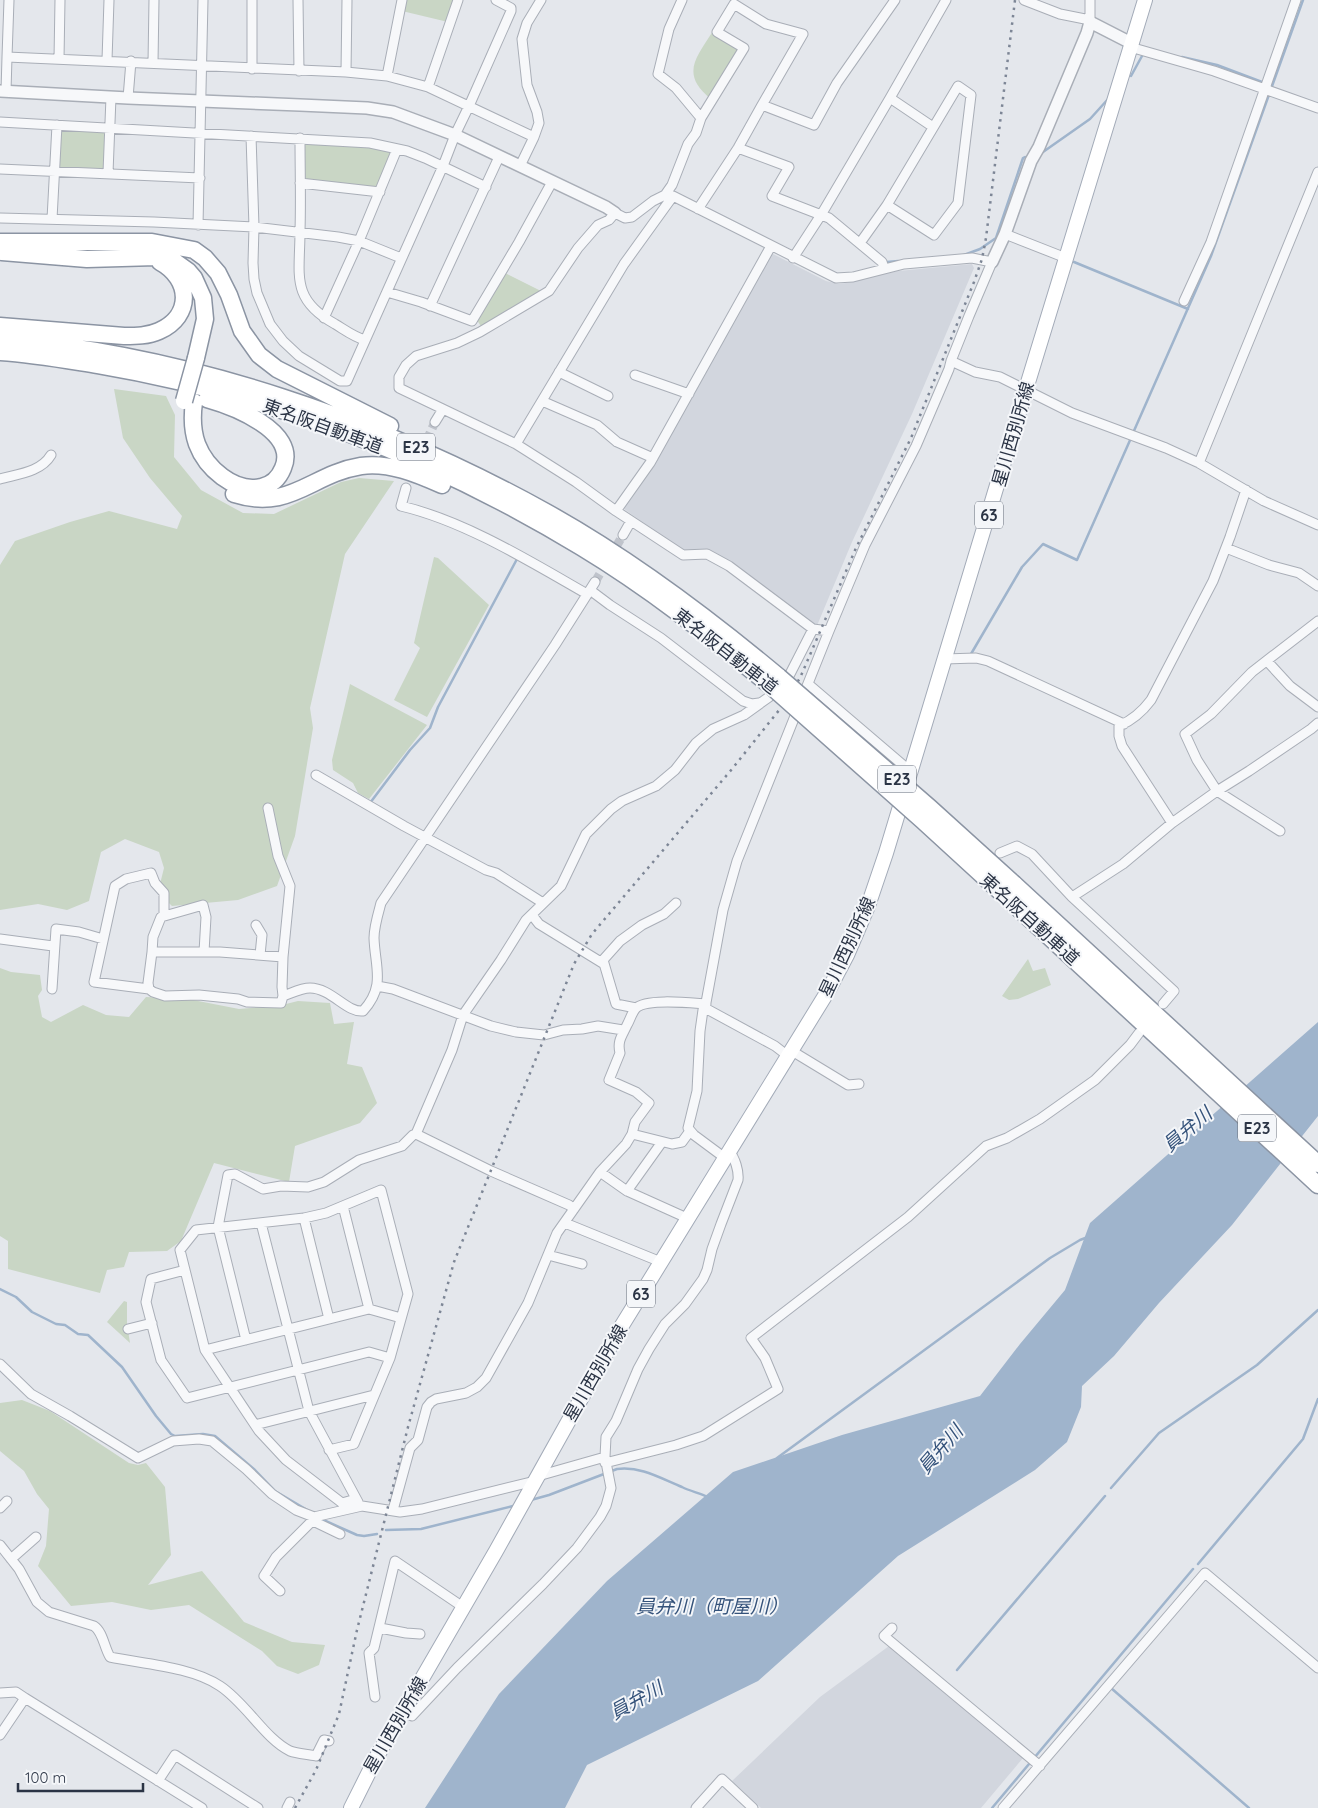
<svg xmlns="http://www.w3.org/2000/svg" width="1318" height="1808" font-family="Quicksand,'Noto Sans JP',sans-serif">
  <rect width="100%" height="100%" fill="#e4e7ec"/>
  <path fill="#d2d6de" d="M 771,253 L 826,281 L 839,284 L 853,282 L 888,272 L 972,264 L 974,268 L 912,414 L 852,542 L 816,628 L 728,562 L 684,551 L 624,509 L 625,505 Z
    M 889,1646 L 1023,1758 L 981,1808 L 761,1808 L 732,1781 L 820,1697 Z"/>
  <path fill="#c9d6c5" d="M 404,0 L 456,0 L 448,22 L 402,11 Z
    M 713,31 L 742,48 L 711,99 C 680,74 696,58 713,31 Z
    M 60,128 L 108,130 L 107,171 L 59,168 Z
    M 303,142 L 349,144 L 392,151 L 377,188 L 304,179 Z
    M 503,272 L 541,291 L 482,328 L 477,320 Z
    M 114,389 L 166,396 L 175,415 L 174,457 L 201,490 L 243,513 L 274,514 L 341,482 L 359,478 L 394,481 L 345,554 L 310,708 L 313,728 L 295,836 L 277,886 L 238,900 L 172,906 L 158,892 L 164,868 L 159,852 L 125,839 L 101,852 L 89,901 L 67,910 L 38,904 L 0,910 L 0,565 L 15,541 L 70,522 L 109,511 L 177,529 L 182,516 L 150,478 L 123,438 Z
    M 434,557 L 438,558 L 489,605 L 427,717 L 394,700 L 420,648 L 414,643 Z
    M 350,684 L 427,725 L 369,799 L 358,793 L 353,783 L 333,770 L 332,760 Z
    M 1028,959 L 1033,971 L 1045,968 L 1051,985 L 1018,999 L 1009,1000 L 1002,996 Z
    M 0,968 L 11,972 L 40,975 L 42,990 L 38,996 L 42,1017 L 51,1022 L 83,1005 L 106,1015 L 129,1017 L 146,997 L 188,999 L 239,1009 L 282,1005 L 298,1001 L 330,1003 L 334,1024 L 354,1022 L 347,1064 L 362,1067 L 377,1103 L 360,1123 L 295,1146 L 289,1182 L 214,1163 L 181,1241 L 167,1251 L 129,1252 L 124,1267 L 107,1270 L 100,1293 L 8,1269 L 8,1241 L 0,1236 Z
    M 124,1301 L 127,1302 L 127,1324 L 130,1343 L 107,1322 Z
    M 22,1400 L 50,1411 L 129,1463 L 138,1465 L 146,1463 L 165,1487 L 171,1555 L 148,1585 L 202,1571 L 244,1622 L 292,1642 L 325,1645 L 319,1665 L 298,1674 L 277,1666 L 262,1651 L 189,1605 L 151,1610 L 112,1602 L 71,1606 L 38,1566 L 46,1546 L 49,1509 L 37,1494 L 24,1471 L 0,1451 L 0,1403 Z"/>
  <path fill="#9fb4cc" d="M 1318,1022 L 1318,1116 L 1232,1225 L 1159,1303 L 1114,1356 L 1082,1386 L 1081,1407 L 1067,1442 L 1035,1470 L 898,1556 L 758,1681 L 587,1765 L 565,1808 L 425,1808 L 499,1694 L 607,1581 L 733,1472 L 842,1435 L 980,1396 L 1020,1344 L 1065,1290 L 1090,1223 Z"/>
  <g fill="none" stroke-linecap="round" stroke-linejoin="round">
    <path stroke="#9fb4cc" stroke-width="2.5" d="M 1182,57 L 1217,65 L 1262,82
      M 1131,76 L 1142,56
      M 1043,152 L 1090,119 L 1109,98
      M 964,255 L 980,249 L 996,238 L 1023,158 L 1025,157
      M 887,262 L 898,261
      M 1074,262 L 1188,309
      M 1133,433 L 1211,256 L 1303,0
      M 971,654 L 1022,567 L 1043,544 L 1077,560 L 1131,438
      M 370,803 L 410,750 L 430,728 L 438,707 L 517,559
      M 0,1289 L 16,1297 L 32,1312 L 56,1324 L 65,1325 L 78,1334 L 88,1335 L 122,1367 L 156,1416 L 171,1434 L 175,1436 L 203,1434 L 215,1436 L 255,1470 L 275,1491 L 309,1511
      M 777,1458 L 1050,1258 L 1080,1240 L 1088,1237
      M 1111,1488 L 1159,1433 L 1257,1365 L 1318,1310
      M 531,1500 L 549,1495 L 617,1469 C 641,1466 660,1478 682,1487 C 690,1491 699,1493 708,1497
      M 319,1518 L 357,1535 L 364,1536 L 377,1534
      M 386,1530 L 421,1529 L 513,1506
      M 1198,1564 L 1303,1439 L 1318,1399
      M 957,1670 L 1105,1496
      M 1111,1688 L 1249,1808
      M 992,1808 L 1193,1569"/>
    <path stroke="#bfc3cb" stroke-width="9" stroke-dasharray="9 4.5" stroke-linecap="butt" d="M 421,453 L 435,422
      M 595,582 L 623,535"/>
    <defs>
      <path id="minor" d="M 9,0 L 7,57 L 346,72 L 387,76 L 428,87 L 534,137
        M 252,0 L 252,69
        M 298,0 L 299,71
        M 682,0 L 669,29 L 658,74 L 676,88 L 701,118 L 696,133 L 688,144 L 672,185 L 665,195 L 653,201 L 632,217 L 625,218 L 615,213 L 609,220 L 598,225 L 578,248 L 549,291 L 480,332 L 457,343 L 416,356 L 406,365 L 399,377 L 399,388 L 516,444 L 576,482 L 616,511 L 683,555 L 707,554 L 729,566 L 813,629 L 829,631
        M 1024,0 L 1060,14 L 1090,20
        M 1090,0 L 1090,22
        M 1130,47 L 1214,71 L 1318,108
        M 59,59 L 60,0
        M 107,60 L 109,0
        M 153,63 L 154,0
        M 346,72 L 347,0
        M 387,76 L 402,0
        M 428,87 L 458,0
        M 6,91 L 7,57
        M 128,98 L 131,61
        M 890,98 L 933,127
        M 701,118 L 744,48 L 717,32 L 734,4 L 766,24 L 803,34 L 762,105 L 814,125 L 837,83 L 895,0
        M 0,122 L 370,143 L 407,151 L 425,158 L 486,187
        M 251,136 L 254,227 L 253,263 L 254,279 L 257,293 L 270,324 L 283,341 L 299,356 L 340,381 L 347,381 L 443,166 L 455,135 L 469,106 L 511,11 L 511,8 L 496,0
        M 300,138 C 300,169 301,200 300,231 C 300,275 290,299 335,324 C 345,330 354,337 365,340
        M 738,148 L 789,167 L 772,196 L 829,218 L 882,262 L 884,268
        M 520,166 L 534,137 L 539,123 L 537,112 L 527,85 L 522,39 L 527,23 L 541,0
        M 0,169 L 200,178
        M 108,173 L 111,97
        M 300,183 L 380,192
        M 665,195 L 673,196 L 836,278 L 853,277 L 904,264 L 972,258 L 992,262 L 969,316 L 951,361 L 949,369 L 916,446 L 865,545 L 829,631 L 737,861 L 723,910 L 705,1008 L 703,1010 L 700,1031 L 697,1091 L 688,1128 L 694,1135 L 725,1158
        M 698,209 L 738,148 L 762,105
        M 0,218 L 154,222 L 254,227 L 338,237 L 359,241 L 401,258
        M 52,219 L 57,125
        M 198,225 L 203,0
        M 1005,234 L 1066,258
        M 860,243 L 887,205 L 958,86 L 971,95 L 958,203 L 934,235 L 887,205
        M 793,258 L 821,215 L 890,98 L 946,0
        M 387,292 L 421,302 L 472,321 L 519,242 L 552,182
        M 1184,301 L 1211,242 L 1296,0
        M 430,306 L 499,157
        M 324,318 L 359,241 L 397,149
        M 951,361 L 975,372 L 1000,377 L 1072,413 L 1166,448 L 1199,463 L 1264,501 L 1318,525
        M 559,372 L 608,396
        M 635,375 L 689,394
        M 542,401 L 597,425 L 617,442 L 653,458
        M 435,422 L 443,409
        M 516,444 L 624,264 L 673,196
        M 1199,463 L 1318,172
        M 0,479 C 18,474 41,472 51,455
        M 406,488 L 401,506 C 465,521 531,562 587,594
        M 616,511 L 650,463 L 771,246
        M 623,535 L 631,521
        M 1226,548 L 1269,565 L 1299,573 L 1318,586
        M 590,590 L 610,605 L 661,638 L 743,701 L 752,704 L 759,703
        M 944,659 L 976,658 L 988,661 L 1124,724
        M 1267,661 L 1290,686 L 1318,707
        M 808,684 L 910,771
        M 316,775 L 404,826 L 486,870 L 496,873 L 543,903
        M 268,808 L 278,856 L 290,886 L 283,957 L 282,987 L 283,996 C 292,993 301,988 310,988 C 331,988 347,1013 363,1011 C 386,986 375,967 374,938 C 374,927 378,914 381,903 L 555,645 L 595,582
        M 1172,823 L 1122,746 L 1119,736 L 1119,726 C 1133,720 1142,712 1151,700 L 1213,581 L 1230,537 L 1246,490
        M 1280,831 L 1217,791 L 1197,760 L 1185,734 L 1211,714 L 1252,672 L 1318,621
        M 1000,853 L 1017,846 L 1032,854 L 1072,897 L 1174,991 L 1163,1004
        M 1072,897 L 1123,864 L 1172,823 L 1217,791 L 1249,771 L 1311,729 L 1318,723
        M 532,915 L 539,924 L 604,964
        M 164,916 L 164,893 L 155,883 L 151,873 L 126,879 L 115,886 L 94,982 L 149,989 L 148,983 L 152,952 L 220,952 L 283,957
        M 256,925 L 262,935 L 260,955
        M 0,939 L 53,946
        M 152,952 L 153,937 L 161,917 L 203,905 L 206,917 L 204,952
        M 377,986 L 393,989 L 491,1026 L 516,1032 L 544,1035 L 563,1030 L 582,1029 L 598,1026 L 623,1030
        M 52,989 L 56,929 L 79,932 L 103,939
        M 149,989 L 153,992 L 165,996 L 199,995 L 238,999 L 247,1002 L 281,1003 L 283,996
        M 636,1008 L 616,1004 L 603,960 L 620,941 L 642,925 L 664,914 L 676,903
        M 705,1008 L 775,1046 L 788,1056
        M 792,1051 L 848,1085 L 859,1084
        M 416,1134 L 491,1171 L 569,1205 L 574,1209
        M 632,1134 L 672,1144 L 682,1142 L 690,1131
        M 600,1172 L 627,1191 L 687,1218
        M 627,1191 L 662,1142
        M 343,1206 L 369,1309
        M 304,1218 L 329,1319
        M 261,1223 L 309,1411 L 358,1502
        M 565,1223 L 661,1262
        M 548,1255 L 582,1264
        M 185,1270 L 151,1279 L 146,1302 L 161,1360 L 187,1398 L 369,1352 L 390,1358
        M 128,1329 L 152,1323
        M 246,1340 L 218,1227 L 228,1175 L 235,1174 L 263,1189 L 281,1186 L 308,1187 L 324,1182 L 359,1160 L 402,1146 L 413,1135 L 416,1134 L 452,1050 L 463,1015 L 501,960 L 526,920 L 561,886 L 586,834 L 611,809 L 622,801 L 656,786 L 675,770 L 696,743 L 713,729 L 744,715 L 769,697 L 790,674 L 813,629
        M 205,1350 L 369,1309 L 401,1318
        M 0,1364 L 31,1394 L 70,1416 L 138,1458 L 173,1441 L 199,1439 L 212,1441 L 246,1469 L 272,1494 L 296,1510 L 314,1517 L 362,1506 L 400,1512 L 422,1509 L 535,1481
        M 255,1425 L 374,1395
        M 329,1450 L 354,1444 L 390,1358 L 408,1294 L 381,1190 L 326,1213 L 304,1218 L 196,1230 L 180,1250 L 205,1350 L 259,1431 L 286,1460 L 342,1503 L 356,1499
        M 605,1463 L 676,1445 L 703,1436 L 778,1389 L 765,1358 L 751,1338 L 908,1217 L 986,1146 L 1007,1138 L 1040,1119 L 1095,1080 L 1130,1045 L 1139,1033
        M 538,1476 L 605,1457
        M 0,1508 L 7,1501
        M 393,1510 L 410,1448 L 418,1440 L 427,1407 L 431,1402 L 436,1399 L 466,1393 L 477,1387 L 486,1378 L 528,1303 L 557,1233 L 600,1172 L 626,1144 L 632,1134 L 635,1122 L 649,1103 L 636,1092 L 609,1080 L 620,1053 C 617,1041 622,1036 627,1025 C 630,1020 632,1012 636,1008 C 647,998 691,1003 706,1004
        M 311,1520 L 340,1534
        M 0,1545 L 19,1569 L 37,1602 L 49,1612 L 94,1626 C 103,1632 104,1647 110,1657 C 144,1664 192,1667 220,1686 C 246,1703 265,1739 290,1751 C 298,1754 308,1754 316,1756 L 324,1740 L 329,1741
        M 11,1559 L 36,1537
        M 280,1591 L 264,1576 L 276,1557 L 311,1522 L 312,1517
        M 380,1628 L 406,1633 L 420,1634
        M 892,1628 L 884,1636 L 1040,1766
        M 0,1693 L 16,1692 L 25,1698
        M 375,1697 L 369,1653 L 374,1648 L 395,1561 L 463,1607
        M 403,1712 L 412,1716 L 457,1668 L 543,1584 L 577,1548 L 600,1517 L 606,1506 L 611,1488 L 605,1457 L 606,1437 L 616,1421 L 638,1369 L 649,1349 L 665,1324 L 685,1304 L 703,1279 L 707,1270 L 712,1249 L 721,1224 L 738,1180 C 739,1171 735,1158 729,1151
        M 0,1735 L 25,1698 L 202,1808
        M 158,1781 L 175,1755 L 258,1808
        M 287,1808 L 290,1802
        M 696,1808 L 722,1779 L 753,1808
        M 1003,1808 L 1205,1573 L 1318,1668"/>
      <path id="tertiary" d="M 0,91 L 128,98 L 300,105 L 367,108 L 393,112 L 455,135 L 606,207 L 615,213
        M 992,262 L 1005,234 L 1031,161 L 1039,147 L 1087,33 L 1090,22 L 1131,43"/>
      <path id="primary" d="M 351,1808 L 376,1758 L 496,1551 L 621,1327 L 828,991 L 847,955 L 868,906 L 886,853 L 1026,389 L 1145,0"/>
      <path id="motorway" d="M 0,242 L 152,242 L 194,250 L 205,258 L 218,273 L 229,295 L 242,331 L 259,355 L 277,369 L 390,426
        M 2,252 L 87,259 L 156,257 L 174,261 L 188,271 L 194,278 L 203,298 L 205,319 L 196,358
        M 0,326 L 124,336 C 136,336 148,336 159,331 C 193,316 191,279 160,262
        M 0,339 C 187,354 382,421 546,512 C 629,558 706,616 779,677
        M 0,352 C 33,354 66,360 98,365 C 269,394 433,457 581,547 C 649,588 711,637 772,687
        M 194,402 C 192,416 192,430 197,444 C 206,468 234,493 261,487 C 272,485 279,478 283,468 C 299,431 232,406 207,399
        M 234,494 C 290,512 311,474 361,466 C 389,462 417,474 442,485
        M 1014,884 L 1318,1164
        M 1004,895 L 1318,1185"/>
    </defs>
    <use href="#minor" stroke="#a9aeb7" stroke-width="11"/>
    <use href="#tertiary" stroke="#a9aeb7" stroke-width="14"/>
    <use href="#primary" stroke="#a3abb8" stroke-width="16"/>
    <use href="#motorway" stroke="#8b94a3" stroke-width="19"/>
    <use href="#minor" stroke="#f7f8fa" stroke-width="9"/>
    <use href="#tertiary" stroke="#f7f8fa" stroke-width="11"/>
    <use href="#primary" stroke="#fff" stroke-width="14"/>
    <use href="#motorway" stroke="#fff" stroke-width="16"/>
    <path stroke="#7d8696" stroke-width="2.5" stroke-dasharray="2.5 5" stroke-linecap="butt" d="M 295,1808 L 316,1770 L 339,1714 L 357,1630 L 408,1427 L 454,1262 L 574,964 L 592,934 L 732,769 L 780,709 L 800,678 L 856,548 L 911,438 L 974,282 L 982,259 L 986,238 L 1015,0"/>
    <defs>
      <path id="motorway-bridge" d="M 184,401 L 196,358
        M 779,677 L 929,807 L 1014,884
        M 772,687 L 922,820 L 1004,895"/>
    </defs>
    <use href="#motorway-bridge" stroke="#8b94a3" stroke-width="19" stroke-linecap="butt"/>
    <use href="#motorway-bridge" stroke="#fff" stroke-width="16"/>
  </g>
  <g text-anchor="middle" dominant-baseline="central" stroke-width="4" stroke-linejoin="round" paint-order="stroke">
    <g fill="#f4f6f9" stroke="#676e7b" stroke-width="1">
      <rect x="397" y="433.5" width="38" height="27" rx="4"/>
      <rect x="975" y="501.5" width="28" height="27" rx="4"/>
      <rect x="878" y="765.5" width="38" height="27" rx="4"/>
      <rect x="1238" y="1114.5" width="38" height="27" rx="4"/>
      <rect x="627" y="1280.5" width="28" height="27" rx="4"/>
    </g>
    <g font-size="16" font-weight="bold" fill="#2b3445">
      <text x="416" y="447">E23</text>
      <text x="989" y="515">63</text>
      <text x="897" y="779">E23</text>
      <text x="1257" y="1128">E23</text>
      <text x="641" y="1294">63</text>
    </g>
    <g font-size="18" fill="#2b3445" stroke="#f4f6f9">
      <text transform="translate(323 426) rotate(20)">東名阪自動車道</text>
      <text transform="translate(1013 434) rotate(-74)">星川西別所線</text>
      <text transform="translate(726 651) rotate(38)">東名阪自動車道</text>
      <text transform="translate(1030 919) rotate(42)">東名阪自動車道</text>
      <text transform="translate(847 947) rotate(-65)">星川西別所線</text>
      <text transform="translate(595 1373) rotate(-60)">星川西別所線</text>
      <text transform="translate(395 1725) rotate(-60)">星川西別所線</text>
    </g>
    <g font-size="19" font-style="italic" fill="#34527a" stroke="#f4f6f9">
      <text transform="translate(1187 1129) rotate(-40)">員弁川</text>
      <text transform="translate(940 1449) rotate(-49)">員弁川</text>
      <text x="712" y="1606">員弁川（町屋川）</text>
      <text transform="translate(636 1700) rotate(-29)">員弁川</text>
    </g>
  </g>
  <path d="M18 1783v8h125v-8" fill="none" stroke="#2b3445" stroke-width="2.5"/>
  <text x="25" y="1783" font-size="15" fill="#2b3445" stroke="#f4f6f9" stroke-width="4" paint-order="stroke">100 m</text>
</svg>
